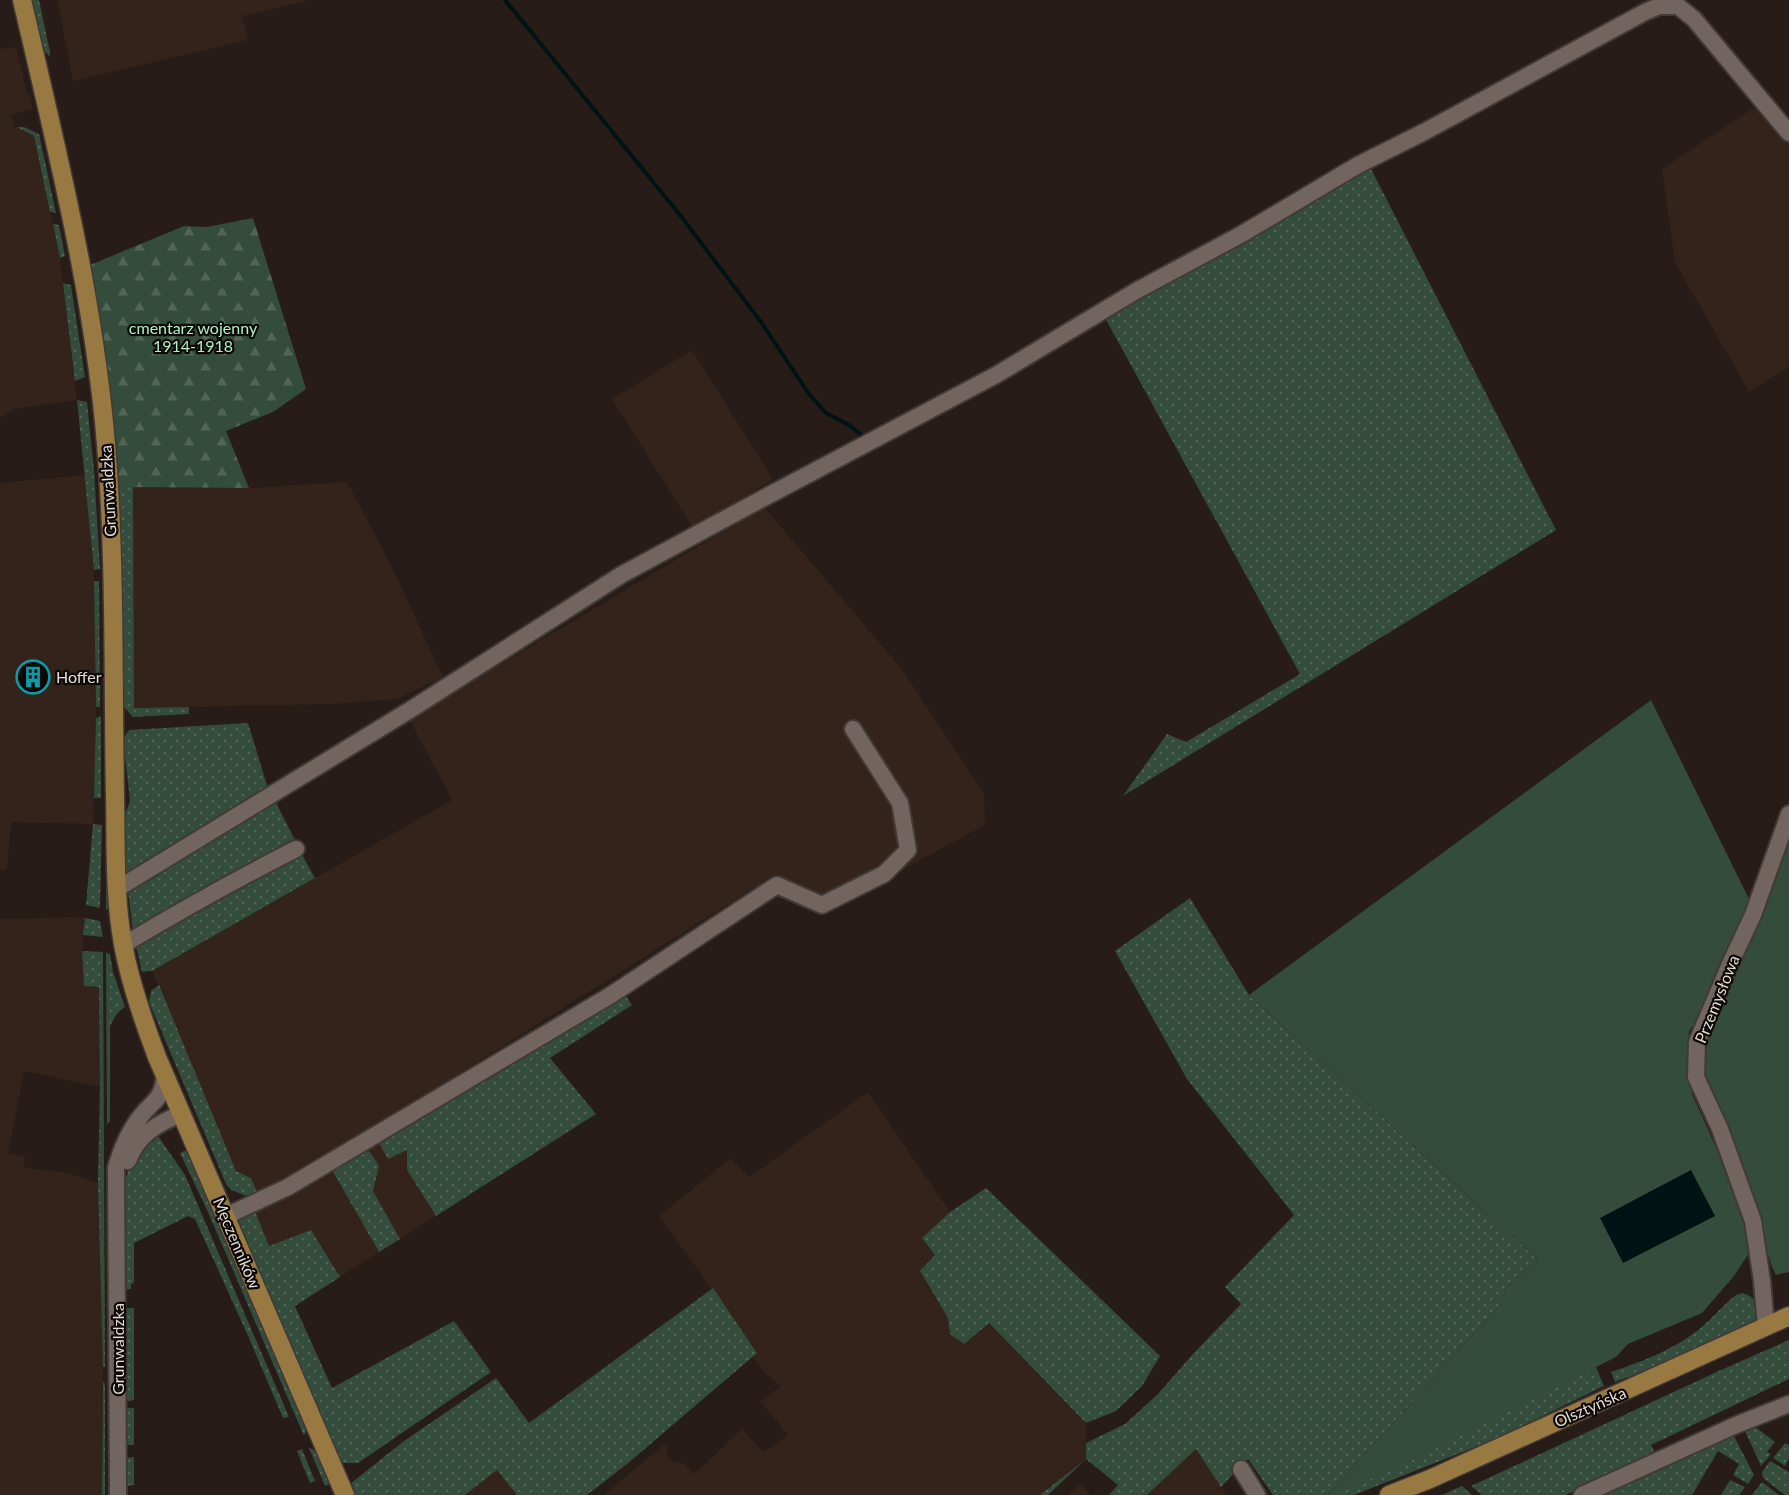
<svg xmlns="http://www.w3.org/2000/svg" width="1789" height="1495" font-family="Lato,sans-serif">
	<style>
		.built { fill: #33231b }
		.grass { fill: url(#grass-dots) }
		.forest { fill: url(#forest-firs) }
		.green { fill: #334c3c }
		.water { fill: #001314 }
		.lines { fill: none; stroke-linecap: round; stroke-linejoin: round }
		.stream { stroke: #001314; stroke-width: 4 }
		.minor-casing { stroke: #423a37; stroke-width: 20 }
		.major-casing { stroke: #423a37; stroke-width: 21 }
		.minor { stroke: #72655f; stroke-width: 16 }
		.major { stroke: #987941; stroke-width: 18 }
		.labels { text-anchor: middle; stroke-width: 4.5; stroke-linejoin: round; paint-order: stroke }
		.park-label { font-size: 16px; fill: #aff0c6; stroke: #0c0806 }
		.street-label { font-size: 16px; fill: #e2dad7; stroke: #0c0806 }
		.poi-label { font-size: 16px; fill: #e2dad7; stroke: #0c0806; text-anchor: start }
	</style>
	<defs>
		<pattern id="grass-dots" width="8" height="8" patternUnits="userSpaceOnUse" patternTransform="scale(1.5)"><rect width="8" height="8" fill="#334c3c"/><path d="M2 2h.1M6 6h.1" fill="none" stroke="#506557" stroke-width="1.8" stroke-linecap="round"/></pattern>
		<pattern id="forest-firs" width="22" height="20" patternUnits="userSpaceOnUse" patternTransform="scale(1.5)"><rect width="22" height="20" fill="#334c3c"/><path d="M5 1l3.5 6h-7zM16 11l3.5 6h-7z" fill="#506557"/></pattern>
	</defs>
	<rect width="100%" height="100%" fill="#271c17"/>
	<!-- built -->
	<path class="built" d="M57,0h252l-67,16 6,24 -175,41z
		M16,47l11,46 3,3 3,12 -22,7 4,13 2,-1 17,9 26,122 17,142 -62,9 -15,9v-369z
		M1758,105l31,38v224l-40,25 -74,-130 -13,-93z
		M692,350l81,129 -80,49 -81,-129z
		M86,475l8,95 2,162 -3,92 -82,-2 -4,47h-7v-386z
		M347,482l44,83 52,112 -46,22 -65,5 -198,4 -1,-221 116,1z
		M764,507l138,162 82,125 1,31 -161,87 -30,-14 -15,1 -11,-20 -408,257 -101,60 -8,-18 -15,-7 -84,-200 300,-171 -43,-81z
		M85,917l-3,34 2,35 15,1 1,100 -76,-16 -16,82 17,3 -1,12 41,4 33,11 5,171 -1,141h-102v-576z
		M868,1092l82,120 -28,26 13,17 -15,16 28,47 2,16 14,10 24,-21 98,100v36l-46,36h-436l64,-54 -2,4 1,12 7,5 9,1 11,11 48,-45 21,23 25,-17 -28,-34 21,-15 -16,-13 -13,-16 5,-5 -98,-136 72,-58 18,19z
		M378,1141l29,8v21l29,46 -36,23 -27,-48 -8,-41z
		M332,1170l47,82 -39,25 -29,-47 -42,17 -14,-36z
		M1196,1448l31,47h-80z
		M497,1470l20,25h-52z
		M1080,1483l11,12h-23z"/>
	<!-- grass -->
	<path class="grass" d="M29,0h10l11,52v5l-10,-11z
		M17,127h7l15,7 17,79 -6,-1 -16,-76z
		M1369,165l187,365 -433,266 44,-62 19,8 114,-68 -196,-358z
		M53,224l6,1 6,31 -5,2z
		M63,283l8,2 14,92 -10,4z
		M77,400l10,2 7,68 6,99 -6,1z
		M119,487h14l1,221 55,-1v7l-56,3 -12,-13z
		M94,581h5l1,126h-4z
		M101,716v82h-7l2,-80z
		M248,723l21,69 -144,87 -1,-62 6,-16 -7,-62 6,-9z
		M274,799l22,43 -163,91 -5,-43z
		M106,821l3,1 1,85 -4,3z
		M93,824l9,1 -2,83 -14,-3z
		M300,851l15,27 -163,93 -10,1 -7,-30z
		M1190,898l59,97 289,265 -32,28 -6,17 -172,190h-55l-25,-36 -27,28 -25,-38 -49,46h-38l9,-10 -32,-26 -38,36h-8l46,-36v-16l39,-19 33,-30 35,-40 48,-50 -16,-17 69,-72 -107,-136 -72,-128z
		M85,918l15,3 3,16 -20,-2z
		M82,951l21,1 2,415h-2l-5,-184 2,-96 -1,-100 -15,-1z
		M106,953l4,1 3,18 12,35c-8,5 -11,11 -15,19v95l-3,3z
		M159,985l77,186 15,7 8,18 -5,3 -23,-9 -5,-6 -77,-182 2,-11z
		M625,995l7,10 -82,53 46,56 -160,102 -29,-46v-20l-19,9 -10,-18z
		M156,1133l29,42 104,242 -6,1 -34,-80 -54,-119 -7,-3 -54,27v40l-3,1v5h-9c0,-32 -5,-107 12,-132 6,-9 15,-17 22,-24z
		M189,1149l118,279 -3,8 -96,-224 -28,-59z
		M365,1150l5,2 9,14 -6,25 27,48 -21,13 -47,-82z
		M986,1188l174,168 -18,30 -26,25 -30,12 -97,-100 -25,21 -14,-10 -2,-16 -28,-47 15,-16 -13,-17 28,-26z
		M255,1211l14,35 42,-16 29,47 -45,29 37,82 122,-67 37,51 -133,91h-19l-101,-244z
		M713,1288l44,65 -130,111 -40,31h-70l-20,-25 -32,25h-110l-5,-11 54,-43 92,-63 33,45z
		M1742,1293c11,2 19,13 21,23l-77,39 -71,27 -4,-10c30,-10 61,-22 86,-41 14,-11 25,-25 39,-36z
		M125,1308h9v92l-8,1 -2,-7z
		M1789,1340v39l-138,66 4,8 -89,42h-84l-11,-9 250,-116z
		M1596,1367l8,19 -111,54 -139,55h-22z
		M103,1381l2,3v111h-3z
		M125,1408h9v37h-8z
		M1754,1426l21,16 -8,10 4,2 -10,12 -16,-35z
		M1734,1436l20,39 -6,9 -15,-9 6,-11 -21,-13 -26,44h-89z
		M1785,1443l4,2v13l-4,8 -12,-8z
		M309,1448l8,3 13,33 -5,2z
		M302,1449l13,32 -5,2 -13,-32z
		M134,1457v28l-10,1 2,-28z
		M1770,1461l19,11v23h-4l-22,-17 -1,-6z
		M1730,1480l15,7 -6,8h-18z
		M1762,1482l17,13h-27z
		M1462,1486l10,9h-30z"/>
	<!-- forest -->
	<path class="forest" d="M253,218l53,171 -33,23 -47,19 23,57 -130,-1 -29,-222 94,-39 23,1z"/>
	<!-- green -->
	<path class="green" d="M1651,700l99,201 -43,106 -18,24 -2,22 5,41 51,113 8,43 -17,26 -32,37 -74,31 -12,13 -213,108 -70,30h-5l172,-190 6,-17 32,-28 -289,-265z
		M1789,834v438l-13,3 -4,-8 -30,-97 -38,-90 1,-39z"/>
	<!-- water -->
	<path class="water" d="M1691,1170l24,46 -92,47 -23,-45z"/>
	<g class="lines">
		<!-- stream -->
		<path class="stream" d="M505,0l175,215 81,107 48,72 17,19 23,12 11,9"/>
		<!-- minor casing -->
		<g class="minor-casing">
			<path id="minor" d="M117,889l293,-179 211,-135 137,-74 238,-126 140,-84 106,-57 116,-69 66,-33 221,-120 14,-6h19l16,13 95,114
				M123,945c57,-34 114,-66 173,-96
				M128,1161c10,-26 29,-38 54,-47
				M226,1216l62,-29 323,-192 166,-110 45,20 62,-31 24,-24 -8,-47 -47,-74
				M1766,1326l-4,-45 -9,-60 -33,-92 -24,-52 1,-35 33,-78 23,-49 36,-101
				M1241,1469l16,26
				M118,1495l-2,-327c5,-18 13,-37 25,-52 14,-18 20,-14 24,-40
				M1582,1495l154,-70 53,-21"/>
		</g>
		<!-- major casing -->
		<g class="major-casing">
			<path id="major" d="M22,0c36,155 76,311 86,471 7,107 5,215 7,323 1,50 -1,101 8,150 7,39 20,76 34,113l188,438
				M1389,1495l41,-16 359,-163"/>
		</g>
		<!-- minor -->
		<use href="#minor" class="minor"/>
		<!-- major -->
		<use href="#major" class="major"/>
	</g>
	<!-- icons -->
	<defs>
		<g id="building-ring" transform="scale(1.725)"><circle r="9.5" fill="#0c0806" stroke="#0f9aa8" stroke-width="1.5"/><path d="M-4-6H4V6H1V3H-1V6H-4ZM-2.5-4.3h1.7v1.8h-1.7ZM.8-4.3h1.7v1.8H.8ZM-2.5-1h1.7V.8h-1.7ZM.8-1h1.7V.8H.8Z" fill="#0f9aa8"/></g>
	</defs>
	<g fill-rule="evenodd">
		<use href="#building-ring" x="33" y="677"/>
	</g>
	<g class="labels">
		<!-- park labels -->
		<g class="park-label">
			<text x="193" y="334">cmentarz wojenny<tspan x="193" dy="18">1914-1918</tspan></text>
		</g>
		<!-- street labels -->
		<g class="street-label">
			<text transform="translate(108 491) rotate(-93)" y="6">Grunwaldzka</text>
			<text transform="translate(1717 999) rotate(-68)" y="6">Przemysłowa</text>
			<text transform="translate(237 1243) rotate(67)" y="6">Męczenników</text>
			<text transform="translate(118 1349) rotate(-90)" y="6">Grunwaldzka</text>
			<text transform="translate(1590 1407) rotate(-24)" y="6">Olsztyńska</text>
		</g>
		<!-- poi labels -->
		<g class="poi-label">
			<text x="56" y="683">Hoffer</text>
		</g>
	</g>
</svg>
